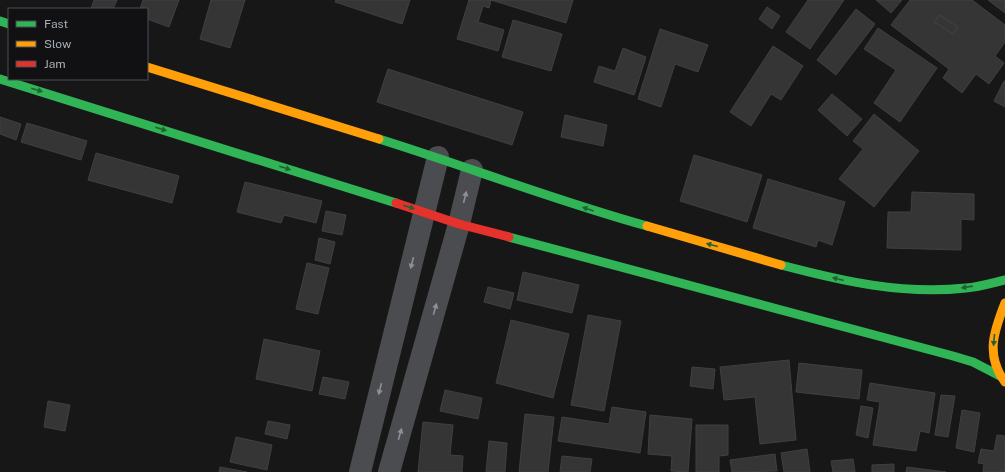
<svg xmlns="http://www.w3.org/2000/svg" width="1005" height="472" font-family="'Public Sans',sans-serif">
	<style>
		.building { fill: #353536; stroke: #3f4043; fill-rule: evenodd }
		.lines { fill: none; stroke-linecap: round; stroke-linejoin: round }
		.street { stroke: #4b4c50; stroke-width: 22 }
		.fast { stroke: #30b455; stroke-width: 9 }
		.slow { stroke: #ff9f0a; stroke-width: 9 }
		.jam { stroke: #e5322d; stroke-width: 9 }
		.oneway { fill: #206234 }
		.oneway2 { fill: #8c9099 }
	</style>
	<rect width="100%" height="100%" fill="#171717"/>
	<!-- building -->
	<path class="building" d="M94,0h23l-4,9h-22z
		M143,0h36l-10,27 -22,-8v-10h-7z
		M211,0h34l-15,48 -30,-9z
		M336,0h74l-8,24 -67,-22z
		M469,0h-1h105l-7,23 -75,-23 -2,8 -6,-2 -5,16 26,8 -6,21 -41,-12z
		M808,0h36l-34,49 -24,-17z
		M876,0h26l-11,13z
		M910,0h62l33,25v17l-10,14 9,7 -15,21 -13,-10 -14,19 -19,-15 6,-9 -58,-44zM939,15l19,12 -5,7 -19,-12z
		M988,0h17v13z
		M767,7l13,9 -8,13 -13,-10z
		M856,9l19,15 -39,51 -19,-15z
		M939,15l19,12 -5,7 -19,-12z
		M513,20l49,14 -11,37 -49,-14z
		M878,28l59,40 -37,54 -26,-19 22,-33 -32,-21z
		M660,29l48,16 -10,27 -23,-8 -14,43 -23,-8z
		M773,46l30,20 -22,34 -10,-6 -20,32 -21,-14z
		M623,48l23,9 -12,38 -40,-13 5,-16 16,5z
		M388,69l135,43 -11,33 -135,-43z
		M1004,81h1v26l-11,-6z
		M832,94l30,25 -15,17 -29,-26z
		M874,114l45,37 -45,56 -35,-28 24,-30 -10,-8z
		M565,115l42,10 -4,21 -42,-9z
		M0,117l21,7 -5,16 -16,-6z
		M27,123l60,18 -6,19 -60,-18z
		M96,153l83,23 -7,27 -84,-23z
		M694,155l68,20 -15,47 -67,-21z
		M768,179l77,23 -13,43 -14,-5 -2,7 -63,-19z
		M245,182l77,19 -6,22 -32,-8 -3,8 -44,-11z
		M912,192l62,2v26l-13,-1v31l-74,-2 1,-36h23z
		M326,211l20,4 -4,20 -20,-4z
		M319,238l16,4 -5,22 -15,-4z
		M307,263l22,5 -11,46 -22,-5z
		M523,272l56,13 -7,28 -55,-13z
		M488,287l26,6 -4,16 -26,-7z
		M588,315l33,6 -17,90 -33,-6z
		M511,320l58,14 -16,64 -57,-15z
		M264,339l56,12 -8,40 -56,-12z
		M789,360l7,80 -36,4 -5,-47 -31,3 -4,-33z
		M799,363l63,7 -3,29 -63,-7z
		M692,367l23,2 -2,20 -23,-3z
		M323,377l26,5 -4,17 -26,-5z
		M870,383l65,10 -6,40 -9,-2 -4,20 -43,-6 7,-43 -13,-2z
		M445,390l37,8 -4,21 -38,-8z
		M941,395l14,1 -7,41 -13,-2z
		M48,401l22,4 -5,26 -21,-4z
		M861,406l12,2 -5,30 -12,-3z
		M612,407l34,5 -6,41 -82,-12 4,-24 47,7z
		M962,410l18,3 -6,39 -18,-4z
		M525,414l29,3 -6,55h-29z
		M650,415l42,4 -4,53 -17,-1 1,-15 -24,-2z
		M268,421l22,4 -3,14 -22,-5z
		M423,422l30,3 -3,30 13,1 -1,16h-44z
		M696,425h32v30l-9,1v16h-23z
		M997,435l8,1v36h-22l1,-8 -6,-1 3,-14 13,2z
		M236,437l36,8 -5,25 -37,-8z
		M489,441l18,2 -2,29h-19z
		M807,449l3,23h-26l-3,-19z
		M775,454l2,17 -45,1 -2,-12z
		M562,456l30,3 -2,13h-30z
		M853,459l2,13h-22l-2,-11z
		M894,464v8h-22v-7z
		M220,467l27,5h-28z
		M907,467l39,5h-40z"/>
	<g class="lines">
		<!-- street -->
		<path class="street" d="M360,472l78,-315
			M389,472l70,-248 13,-54"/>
		<!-- fast -->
		<path class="fast" d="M0,21l9,3
			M0,79l396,124
			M379,139c90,28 177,62 268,87
			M509,237l444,119 20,6 27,14
			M781,265c61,16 121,30 185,23 13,-1 26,-5 39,-8"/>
		<!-- slow -->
		<path class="slow" d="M147,67l232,72
			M647,226l134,39
			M1005,303c-11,28 -20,52 0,79"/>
		<!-- jam -->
		<path class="jam" d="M396,203l63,21 50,13"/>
	</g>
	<!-- one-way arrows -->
	<defs><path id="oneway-solid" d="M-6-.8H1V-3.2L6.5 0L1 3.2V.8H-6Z"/></defs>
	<g class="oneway">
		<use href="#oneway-solid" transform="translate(37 90) rotate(17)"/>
		<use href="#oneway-solid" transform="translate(161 129) rotate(17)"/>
		<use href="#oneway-solid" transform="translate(285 168) rotate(17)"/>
		<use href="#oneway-solid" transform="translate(409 207) rotate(17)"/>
		<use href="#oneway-solid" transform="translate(588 209) rotate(-161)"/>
		<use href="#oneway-solid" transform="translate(712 245) rotate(-165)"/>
		<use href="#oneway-solid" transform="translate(838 279) rotate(-166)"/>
		<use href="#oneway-solid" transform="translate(967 287) rotate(172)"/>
		<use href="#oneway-solid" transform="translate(994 340) rotate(95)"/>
	</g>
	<g class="oneway2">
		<use href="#oneway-solid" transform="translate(465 197) rotate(-76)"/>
		<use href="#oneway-solid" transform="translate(412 263) rotate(104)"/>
		<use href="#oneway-solid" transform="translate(435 309) rotate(-74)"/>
		<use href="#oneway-solid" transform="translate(380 389) rotate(104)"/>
		<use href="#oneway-solid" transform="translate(400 434) rotate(-74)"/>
	</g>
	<!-- legend -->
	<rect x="8" y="8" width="140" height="72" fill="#111113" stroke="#4d4f55"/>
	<rect x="16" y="21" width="20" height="6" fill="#30b455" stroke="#4d4f55"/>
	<text x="44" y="28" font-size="12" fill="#a8adb8">Fast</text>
	<rect x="16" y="41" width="20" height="6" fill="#ff9f0a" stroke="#4d4f55"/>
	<text x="44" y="48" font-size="12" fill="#a8adb8">Slow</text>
	<rect x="16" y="61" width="20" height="6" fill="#e5322d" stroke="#4d4f55"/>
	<text x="44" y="68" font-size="12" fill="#a8adb8">Jam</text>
</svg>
